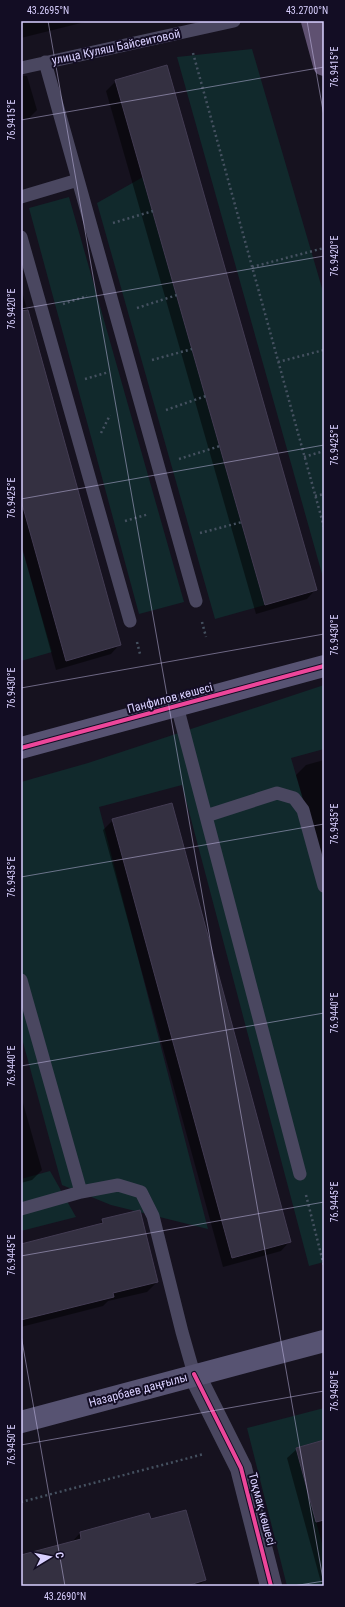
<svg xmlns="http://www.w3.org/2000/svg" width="345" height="1607" font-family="'Roboto Condensed',sans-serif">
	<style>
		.green { fill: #11292c }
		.shadow { fill: #0007 }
		.building { fill: #343041; stroke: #433c53 }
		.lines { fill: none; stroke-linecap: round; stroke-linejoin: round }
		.path { stroke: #455160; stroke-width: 2.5; stroke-dasharray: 2 3; stroke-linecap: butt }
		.lane { stroke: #4a4760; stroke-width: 13 }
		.street { stroke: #4a4760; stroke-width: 22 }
		.secondary { stroke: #575372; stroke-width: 22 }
		.primary { stroke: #5f5171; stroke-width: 22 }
		.cycleway-casing { stroke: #130d24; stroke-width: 6 }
		.cycleway { stroke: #ed469a; stroke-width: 4 }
		.ticks { fill: none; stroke: #d9d0ff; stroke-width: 1; stroke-opacity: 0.45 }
		.labels { text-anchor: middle; stroke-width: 4; stroke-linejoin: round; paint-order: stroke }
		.street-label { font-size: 12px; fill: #d9d0ff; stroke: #130d24 }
		.neatline { fill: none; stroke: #d9d0ff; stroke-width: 1.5 }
		.ticks-label { font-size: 10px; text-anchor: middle; fill: #d9d0ff }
	</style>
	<rect width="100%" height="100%" fill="#16121f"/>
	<!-- green -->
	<path class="green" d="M252,49l72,246v286l-147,-524z
		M143,177l122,428 -50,14 -118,-416z
		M69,197l115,405 -45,12 -110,-406z
		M21,545l31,107 -31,9z
		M324,685v64l-33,9 33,113v391l-15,4 -127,-481 -83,22 109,422 -97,-24 -49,-20 -41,-150v-253l67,-19z
		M50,1171l26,46 -55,14v-52z
		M324,1408v32l-28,8 28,103v35h-37l-40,-158z"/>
	<!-- shadow -->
	<path class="shadow" d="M21,21h68l-68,17z
		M21,76h6l10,34 -8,8 -8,2z
		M116,81l200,508 -9,10 -51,15 -150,-523z
		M21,288l99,356 -9,10 -55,16 -35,-127z
		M324,760v112l-28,-97 10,-10z
		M113,820l177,421 -9,10 -58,16 -120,-437z
		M21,1096l21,74 -10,10 -11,3z
		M103,1220l54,62 -10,10 -39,9 -5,5 -82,21v-82l76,-19z
		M324,1441v145h-2l-35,-128 10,-9z
		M148,1514l2,7 55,59 -6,6h-178v-29l50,-14 9,-10z"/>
	<!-- building -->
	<path class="building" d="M167,65l150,525 -52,15 -150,-525z
		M28,310l93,335 -55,16 -45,-161v-189z
		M172,803l119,439 -59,16 -120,-439z
		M140,1210l18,72 -45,11 1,4 -93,23v-76l82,-21 -1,-4z
		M324,1440v80l-8,2 -20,-74z
		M186,1510l20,70 -20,6h-165v-31l60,-16 -1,-7 69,-19 2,6z"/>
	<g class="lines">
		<!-- path -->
		<path class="path" d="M193,53l131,474
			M113,223l40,-12
			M252,267l72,-19
			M63,304l24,-8
			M137,308l40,-13
			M152,360l40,-11
			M278,362l46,-12
			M85,379l24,-7
			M166,410l40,-14
			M101,433l9,-18
			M304,457l20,-6
			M179,459l41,-13
			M315,496l9,-2
			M125,521l24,-7
			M200,533l42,-11
			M202,622l4,15
			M137,642l3,12
			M306,1195l18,71
			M21,1502l183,-48"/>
		<!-- lane -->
		<path class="lane" d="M45,62l151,539
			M21,68l213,-47
			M21,197l57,-17
			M21,237l109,384
			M177,706l123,468
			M206,816l71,-23 17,5 9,12 21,76
			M21,980l60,212
			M21,1209l60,-17 37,-7 23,7 12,24 29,116 12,42"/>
		<!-- street -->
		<path class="street" d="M194,1374l47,94 30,118"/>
		<!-- secondary -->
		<path class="secondary" d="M21,748l303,-82
			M21,1422l303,-81"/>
		<!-- primary -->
		<path class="primary" d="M312,21l12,44"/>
		<!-- cycleway casing -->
		<g class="cycleway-casing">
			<path id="cycleway" d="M21,748l303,-82
				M194,1374l47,94 30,118"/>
		</g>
		<!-- cycleway -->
		<use href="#cycleway" class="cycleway"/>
	</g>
	<!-- ticks -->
	<path class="ticks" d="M48,21l276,1564M307,21l17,95M21,120l303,-53M21,309l303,-53M21,499l303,-54M21,688l303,-54M21,877l303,-53M21,1066l303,-53M21,1256l303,-54M21,1335l44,251M21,1445l303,-54M293,1586l31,-5"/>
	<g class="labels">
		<!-- street labels -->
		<g class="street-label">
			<text transform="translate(116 47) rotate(-12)" y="4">улица Куляш Байсеитовой</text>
			<text transform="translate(170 698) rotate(-15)" y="4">Панфилов көшесі</text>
			<text transform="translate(138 1390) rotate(-15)" y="4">Назарбаев даңғылы</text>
			<text transform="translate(262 1509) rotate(75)" y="4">Тоқмақ көшесі</text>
		</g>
	</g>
	<!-- border -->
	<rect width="345" height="1607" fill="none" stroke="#130d24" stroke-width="44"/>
	<!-- north arrow -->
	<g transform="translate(50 1557) rotate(80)" stroke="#130d24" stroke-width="3" paint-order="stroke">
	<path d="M0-3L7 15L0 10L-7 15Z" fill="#d9d0ff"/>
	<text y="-6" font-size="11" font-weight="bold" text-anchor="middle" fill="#d9d0ff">С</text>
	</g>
	<rect x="22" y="22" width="301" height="1563" class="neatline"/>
	<g class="ticks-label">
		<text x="48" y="14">43.2695°N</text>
		<text x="307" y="14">43.2700°N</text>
		<text transform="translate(334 67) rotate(-90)" y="4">76.9415°E</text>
		<text transform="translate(11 120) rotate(-90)" y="4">76.9415°E</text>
		<text transform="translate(334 256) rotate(-90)" y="4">76.9420°E</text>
		<text transform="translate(11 309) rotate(-90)" y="4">76.9420°E</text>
		<text transform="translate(334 445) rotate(-90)" y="4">76.9425°E</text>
		<text transform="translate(11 498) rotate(-90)" y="4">76.9425°E</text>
		<text transform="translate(334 635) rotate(-90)" y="4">76.9430°E</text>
		<text transform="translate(11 688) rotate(-90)" y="4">76.9430°E</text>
		<text transform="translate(334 824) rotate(-90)" y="4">76.9435°E</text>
		<text transform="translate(11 877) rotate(-90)" y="4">76.9435°E</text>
		<text transform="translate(334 1013) rotate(-90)" y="4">76.9440°E</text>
		<text transform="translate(11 1066) rotate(-90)" y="4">76.9440°E</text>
		<text transform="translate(334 1202) rotate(-90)" y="4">76.9445°E</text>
		<text transform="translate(11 1255) rotate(-90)" y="4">76.9445°E</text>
		<text transform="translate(334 1391) rotate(-90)" y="4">76.9450°E</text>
		<text transform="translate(11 1445) rotate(-90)" y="4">76.9450°E</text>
		<text x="65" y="1600">43.2690°N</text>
	</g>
</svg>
